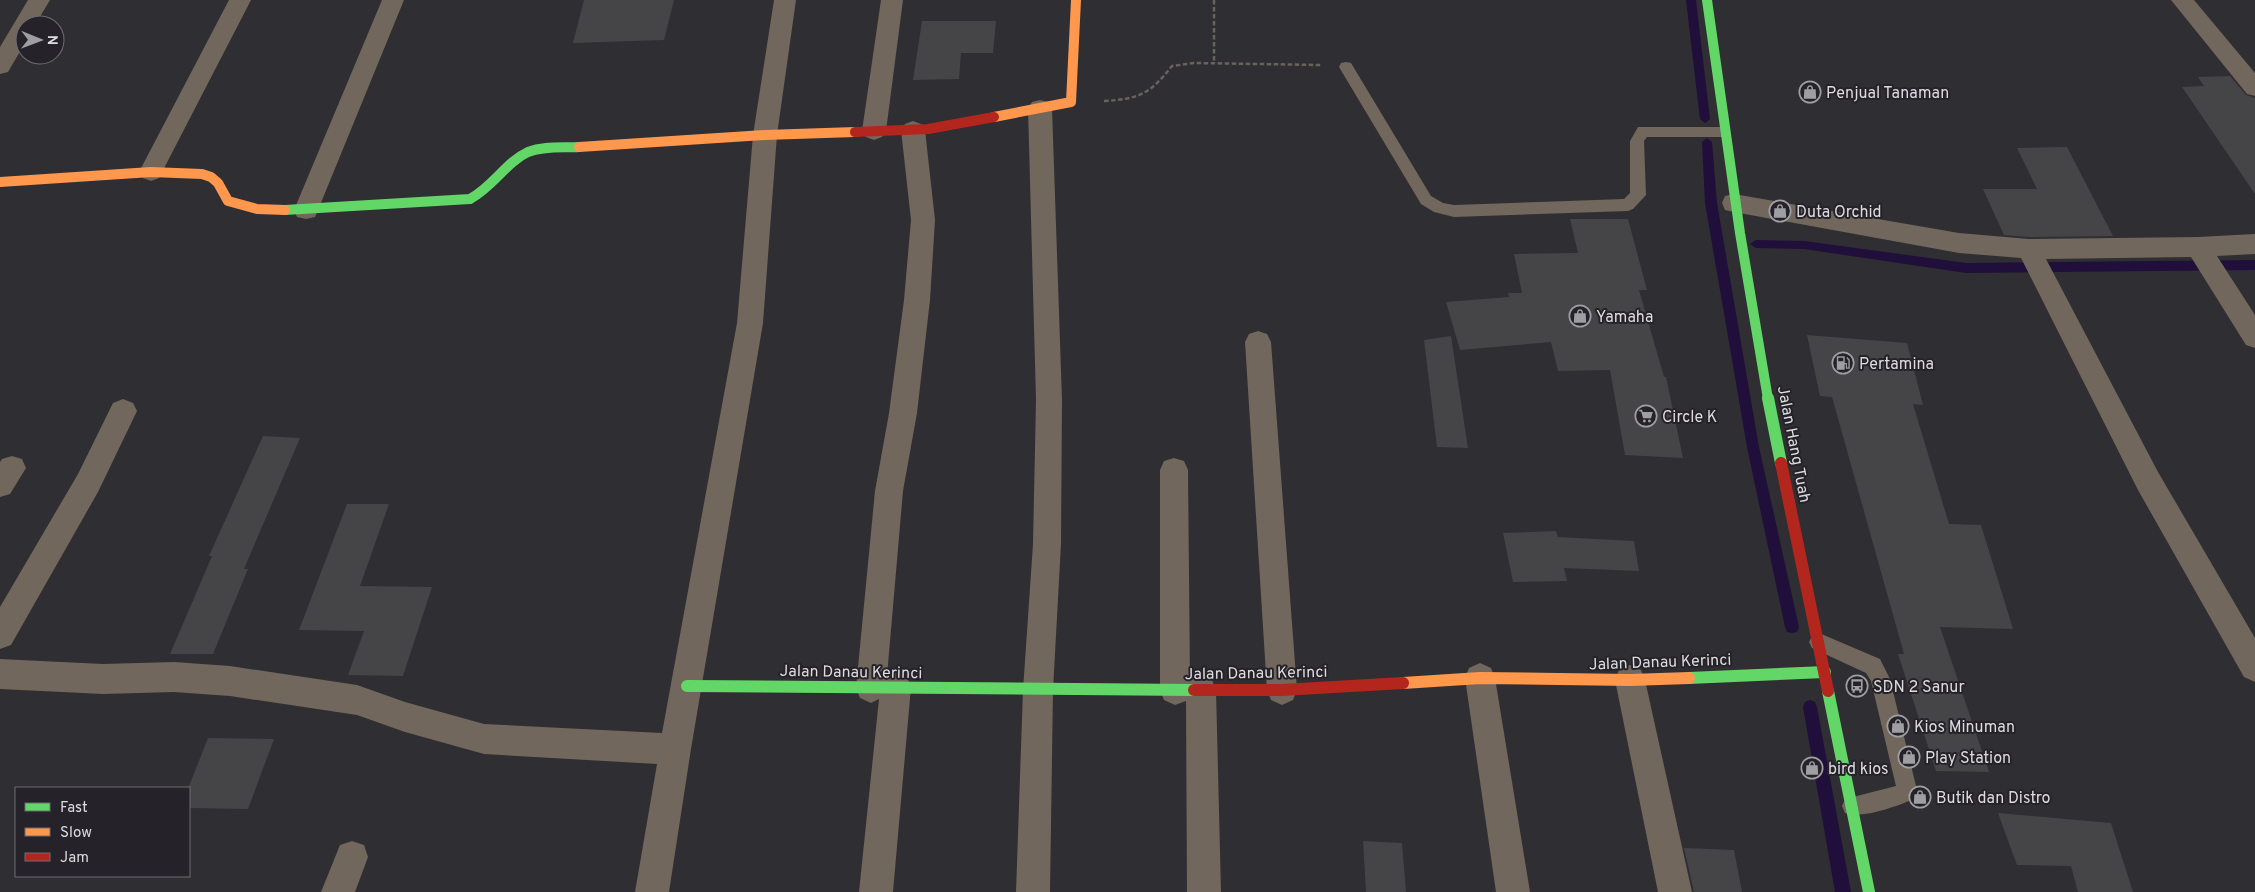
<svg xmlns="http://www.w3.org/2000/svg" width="2255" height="892" font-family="Overpass,sans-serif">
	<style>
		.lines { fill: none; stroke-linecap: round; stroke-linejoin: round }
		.stream { fill: #200f3b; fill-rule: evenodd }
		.building { fill: #454548 }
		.path { stroke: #69635e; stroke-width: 2.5; stroke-dasharray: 4.5 2.5; stroke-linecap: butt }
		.lane { fill: #71675c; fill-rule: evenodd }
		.street { fill: #71675c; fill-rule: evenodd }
		.fast-far1 { stroke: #63d668; stroke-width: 10 }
		.fast { stroke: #63d668; stroke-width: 12 }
		.slow-far1 { stroke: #ff974d; stroke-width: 10 }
		.slow { stroke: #ff974d; stroke-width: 12 }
		.jam-far1 { stroke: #b3261e; stroke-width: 10 }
		.jam { stroke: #b3261e; stroke-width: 12 }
		.labels { text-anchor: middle; stroke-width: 4; stroke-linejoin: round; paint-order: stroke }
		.poi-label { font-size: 16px; fill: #dcdce0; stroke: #252329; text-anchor: start }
		.street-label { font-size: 16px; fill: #dcdce0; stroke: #252329 }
	</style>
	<rect width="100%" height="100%" fill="#2f2e32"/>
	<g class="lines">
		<!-- stream -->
		<path class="stream" d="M1686,0h10l14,119 -5,4 -5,-4z
			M1707,138l5,4 5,61 42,244 40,180 -2,5 -5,1 -5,-1 -2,-5 -38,-180 -42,-244 -3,-61z
			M1756,240l48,1 162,22 289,-3v10l-289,3 -162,-24 -48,-1 -6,-4z
			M1810,700l5,2 2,5 34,185h-16l-32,-185 2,-5z"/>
	</g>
	<!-- building -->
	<path class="building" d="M584,0h90l-10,40 -91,3z
		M922,21h74l-3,32h-32l-2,26 -46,1z
		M2230,76l16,19 9,3v96l-73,-107 22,-1 -6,-9z
		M2067,147l46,89 -84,1 -25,-2 -21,-46h54l-20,-41z
		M1570,219h58l19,71h-8l25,87h2l17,81 -58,-3 -15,-85 -52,1 -7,-29 -91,8 -14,-48 63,-5 -1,-4h14l-8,-39 64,-1z
		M1807,335l100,8 16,62 -10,-1 36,120 32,1 32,104 -73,-2 49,145 -53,-1 -38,-117h6l-72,-257 -12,-1z
		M1451,336l17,112 -31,-1 -13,-107z
		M263,436l37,2 -56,131h4l-35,85h-43l42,-98h-3z
		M347,504h42l-29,82 72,1 -29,89 -55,-1 16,-44 -65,-1z
		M1556,531l2,6 76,4 5,30 -75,-3 3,13 -54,1 -10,-49z
		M208,738l66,1 -26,70 -59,-1v-22z
		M1998,813l113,10 22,69h-55l-7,-26 -54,-1z
		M1363,841l39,2 4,49h-40z
		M1684,848l50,2 8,42h-48z"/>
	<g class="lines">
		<!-- path -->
		<path class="path" d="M1214,0v63
			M1104,101c35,-2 46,-7 68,-35l22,-3 127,2"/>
		<!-- lane -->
		<path class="lane" d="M1346,62l5,1 80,133 12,7 11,2 170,-6 6,-6v-52l8,-14h85l5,1 2,4 -2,4 -5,1h-76l-3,4 2,54 -13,14 -5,2 -174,6 -20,-5 -13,-8 -82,-137 2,-4z
			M1819,633l61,26 10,20 26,107 -5,14c-15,7 -51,19 -66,13l-3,-7 3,-7 51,-13 -25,-105 -5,-8 -54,-25 -3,-6 3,-6z"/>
		<!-- street -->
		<path class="street" d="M28,0h22l-15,25h-10v18l-17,29 -8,2v-27z
			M229,0h22l-92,178 -8,3 -8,-3 -4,-6z
			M382,0h22l-86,210 -3,7 -9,2 -9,-2 -3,-7z
			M774,0h22l-19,135 -14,188 -72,426 -22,143h-34l22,-128 -173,-10 -79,-22 -48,-17 -127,-19 -56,-4 -71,2 -103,-5v-30l103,5 71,-2 56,4 127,19 48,17 79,22 178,9 75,-410 16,-188z
			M881,0h22l-17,131 -4,6 -8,3 -8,-3 -4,-6z
			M2171,0h23l61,73v23l-8,-2z
			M1040,100l8,2 4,6 10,292 -1,144 -8,146 -3,202h-34l7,-202 10,-146 3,-144 -8,-292 4,-6z
			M913,121l8,3 4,6 10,90 -5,80 -13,113 -14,78 -16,185 9,-4 11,5 4,10 -18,205h-34l20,-193 -8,4 -11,-5 -4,-10 19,-197 14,-78 15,-113 7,-80 -10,-90 4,-6z
			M1734,194l225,39 70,6 169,-2 57,-3v20l-38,2 38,59v33l-9,-3 -55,-88 -145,2 112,213 97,166v44l-11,-5 -106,-187 -117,-232 -62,-5 -225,-41 -9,-2 -3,-7 3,-7z
			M1258,331l9,3 4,8 26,348 -4,10 -11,5 -11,-5 -4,-10 -22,-348 4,-8z
			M123,399l10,4 4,8 -39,81 -87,153 -11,4v-42l78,-133 35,-71z
			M12,456l10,3 4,9 -16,26 -10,3v-35l2,-3z
			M1174,458l10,3 4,9 2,209 11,-4 11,5 4,10 5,202h-34l-1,-191 -11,4 -11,-5 -4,-10v-220l4,-9z
			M1480,663l11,5 4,10 35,214h-34l-31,-214 4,-10z
			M1630,665l11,5 4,10 47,212h-34l-43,-212 4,-10z
			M352,841l12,4 4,12 -13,35h-34l19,-47z"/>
		<!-- fast-far1 -->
		<path class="fast-far1" d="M1707,0l33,233 28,166
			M285,210l185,-11c23,-12 36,-37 58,-47 16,-6 34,-4 51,-5"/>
		<!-- fast -->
		<path class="fast" d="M1768,398l13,65
			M1689,678l136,-6
			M687,686l507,4
			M1828,691l41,201"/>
		<!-- slow-far1 -->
		<path class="slow-far1" d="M994,117l77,-15 5,-102
			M579,147l186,-12 90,-3
			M0,182l151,-10 51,2 9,3 7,6 10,18 29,8 28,1"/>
		<!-- slow -->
		<path class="slow" d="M1403,683l77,-5 150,2 59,-2"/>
		<!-- jam-far1 -->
		<path class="jam-far1" d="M855,132l73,-3 66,-12"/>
		<!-- jam -->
		<path class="jam" d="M1781,463l47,228
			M1194,690h88l121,-7"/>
	</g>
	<!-- icons -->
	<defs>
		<g id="shop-ring" transform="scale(1.125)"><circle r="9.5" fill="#252329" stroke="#9f9fa3" stroke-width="1.5"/><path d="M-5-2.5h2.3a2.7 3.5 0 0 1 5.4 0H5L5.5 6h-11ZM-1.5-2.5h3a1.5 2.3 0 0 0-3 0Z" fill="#9f9fa3"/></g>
		<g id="fuel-ring" transform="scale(1.125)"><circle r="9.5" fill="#252329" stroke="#9f9fa3" stroke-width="1.5"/><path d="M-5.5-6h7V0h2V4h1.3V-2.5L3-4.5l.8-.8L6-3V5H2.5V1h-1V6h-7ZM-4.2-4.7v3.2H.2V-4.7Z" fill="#9f9fa3"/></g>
		<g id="supermarket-ring" transform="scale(1.125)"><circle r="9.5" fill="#252329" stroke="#9f9fa3" stroke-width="1.5"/><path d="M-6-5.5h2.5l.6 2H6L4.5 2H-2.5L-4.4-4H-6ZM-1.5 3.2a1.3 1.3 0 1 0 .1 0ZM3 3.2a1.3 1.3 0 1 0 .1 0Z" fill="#9f9fa3"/></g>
		<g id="bus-ring" transform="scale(1.125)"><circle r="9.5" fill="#252329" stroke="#9f9fa3" stroke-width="1.5"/><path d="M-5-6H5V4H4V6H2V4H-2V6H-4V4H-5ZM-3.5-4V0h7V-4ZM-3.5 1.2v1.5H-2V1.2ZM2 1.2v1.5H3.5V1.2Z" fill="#9f9fa3"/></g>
	</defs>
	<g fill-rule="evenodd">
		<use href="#shop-ring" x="1810" y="92"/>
		<use href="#shop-ring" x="1780" y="211"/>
		<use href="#shop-ring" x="1580" y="316"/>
		<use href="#fuel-ring" x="1843" y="363"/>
		<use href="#supermarket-ring" x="1646" y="416"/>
		<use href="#bus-ring" x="1857" y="686"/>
		<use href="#shop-ring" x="1898" y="726"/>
		<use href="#shop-ring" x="1909" y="757"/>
		<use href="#shop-ring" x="1812" y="768"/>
		<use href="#shop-ring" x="1920" y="797"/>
	</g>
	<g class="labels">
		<!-- poi labels -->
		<g class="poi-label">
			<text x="1826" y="98">Penjual Tanaman</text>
			<text x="1796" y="217">Duta Orchid</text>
			<text x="1596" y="322">Yamaha</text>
			<text x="1859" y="369">Pertamina</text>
			<text x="1662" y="422">Circle K</text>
			<text x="1873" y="692">SDN 2 Sanur</text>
			<text x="1914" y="732">Kios Minuman</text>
			<text x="1925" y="763">Play Station</text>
			<text x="1828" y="774">bird kios</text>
			<text x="1936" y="803">Butik dan Distro</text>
		</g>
		<!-- street labels -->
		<g class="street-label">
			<text transform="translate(1795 444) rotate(79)" y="6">Jalan Hang Tuah</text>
			<text transform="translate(1660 661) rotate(-2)" y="6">Jalan Danau Kerinci</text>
			<text transform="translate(851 671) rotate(1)" y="6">Jalan Danau Kerinci</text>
			<text transform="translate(1256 672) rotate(-1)" y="6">Jalan Danau Kerinci</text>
		</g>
	</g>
	<!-- legend -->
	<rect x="15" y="787" width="175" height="90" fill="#252329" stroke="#6e6d72"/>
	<rect x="25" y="803" width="25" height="8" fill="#63d668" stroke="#6e6d72"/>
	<text x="60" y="812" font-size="15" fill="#dcdce0">Fast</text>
	<rect x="25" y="828" width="25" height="8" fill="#ff974d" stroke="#6e6d72"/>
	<text x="60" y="837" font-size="15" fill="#dcdce0">Slow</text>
	<rect x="25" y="853" width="25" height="8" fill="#b3261e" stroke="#6e6d72"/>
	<text x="60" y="862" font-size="15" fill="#dcdce0">Jam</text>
	<!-- north arrow -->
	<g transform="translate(40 40) rotate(91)"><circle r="24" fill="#252329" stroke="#6e6d72"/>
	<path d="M0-4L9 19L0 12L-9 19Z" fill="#9f9fa3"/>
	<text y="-8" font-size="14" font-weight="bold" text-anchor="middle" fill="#dcdce0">N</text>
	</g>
</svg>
